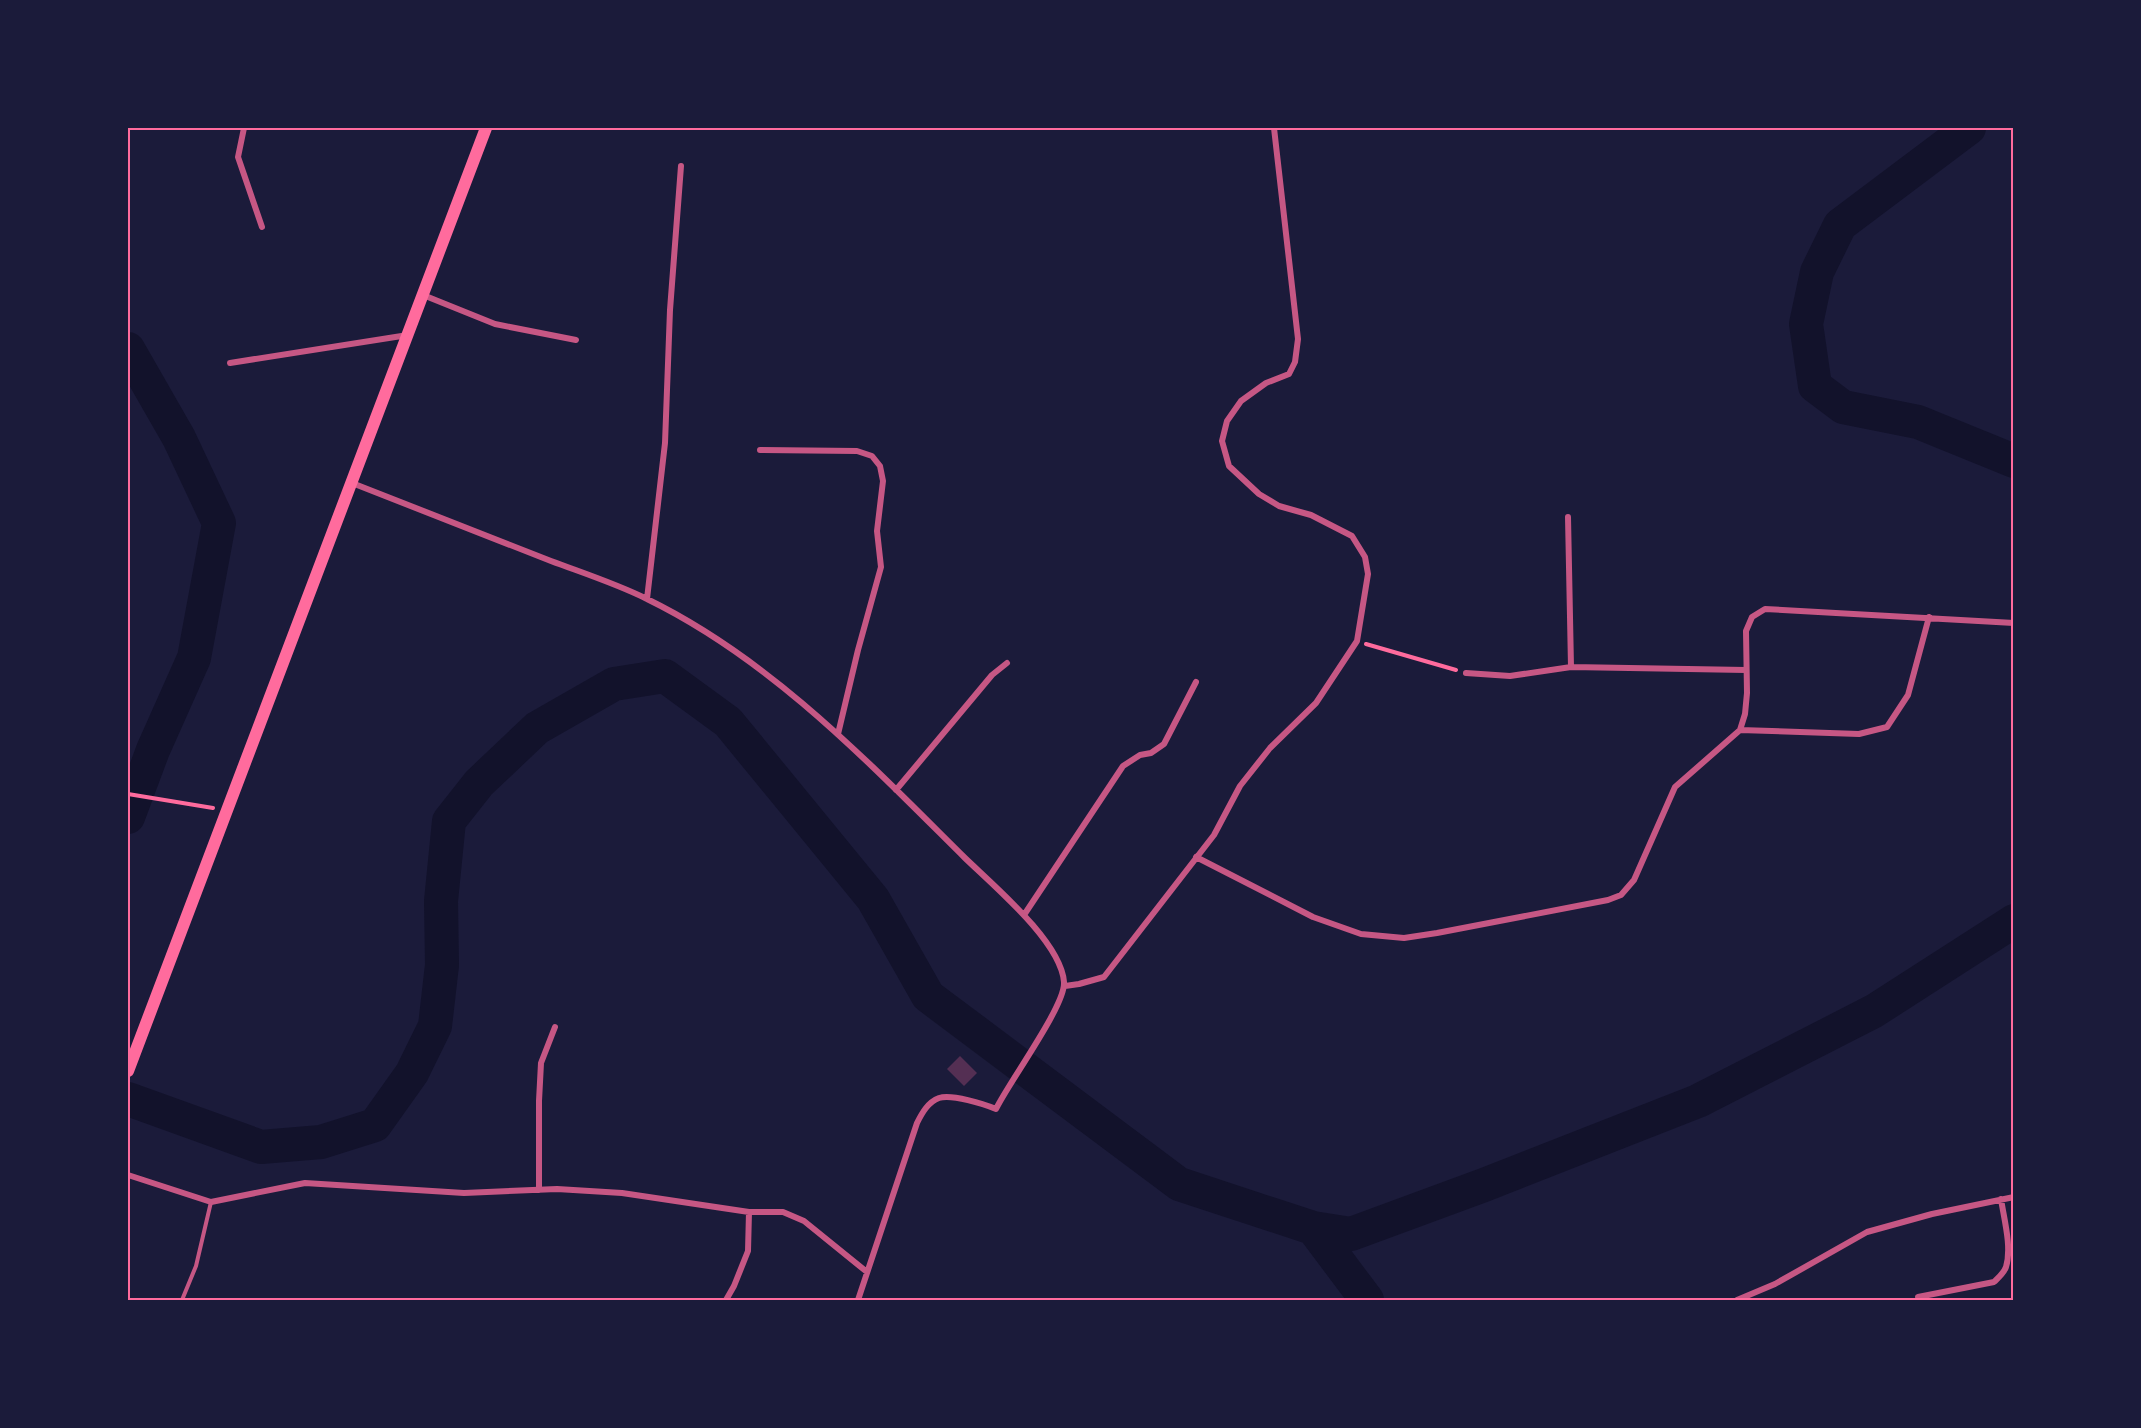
<svg xmlns="http://www.w3.org/2000/svg" width="2141" height="1428" font-family="'DejaVu Sans',sans-serif">
	<style>
		.lines { fill: none; stroke-linecap: round; stroke-linejoin: round }
		.river { stroke: #12122b; stroke-width: 34 }
		.building { fill: #542f53 }
		.path { stroke: #ff6b9d; stroke-width: 4 }
		.service { stroke: #c65784; stroke-width: 4 }
		.minor { stroke: #c65784; stroke-width: 6 }
		.secondary { stroke: #ff6b9d; stroke-width: 12 }
		.neatline { fill: none; stroke: #ff6b9d; stroke-width: 2 }
	</style>
	<rect width="100%" height="100%" fill="#1b1b3a"/>
	<g class="lines">
		<!-- river -->
		<path class="river" d="M1969,128l-129,97 -23,47 -11,52 9,62 28,21 75,15 96,39
			M128,349l51,89 40,85 -25,135 -41,92 -25,67
			M128,1099l133,48 60,-5 54,-17 37,-52 23,-47 7,-61 -1,-64 8,-80 30,-38 58,-55 77,-44 51,-8 63,46 145,177 55,97 251,188 134,44 38,6 133,-49 214,-84 176,-90 140,-90
			M1313,1228l54,72"/>
	</g>
	<!-- building -->
	<path class="building" d="M960,1056l17,17 -13,13 -17,-17z"/>
	<g class="lines">
		<!-- path -->
		<path class="path" d="M1366,644l90,26
			M128,794l85,14"/>
		<!-- service -->
		<path class="service" d="M182,1300l14,-34 15,-64"/>
		<!-- minor -->
		<path class="minor" d="M244,128l-6,29 24,70
			M423,295l72,29 81,16
			M230,363l178,-28
			M760,450l97,1 15,5 8,10 3,15 -6,50 4,36 -23,83 -20,84
			M352,483c66,26 132,52 199,78 32,12 66,23 96,38 125,61 221,163 318,259 29,28 96,84 99,124 2,23 -55,100 -68,127 -12,-5 -44,-15 -57,-11 -11,4 -17,15 -22,25l-59,177
			M1568,517l3,150
			M647,599l18,-156 5,-133 11,-144
			M1466,673l44,3 61,-9 175,3
			M1740,730l119,4 28,-7 21,-32 21,-78
			M896,790l96,-115 15,-12
			M1196,857l117,60 48,17 43,4 33,-5 171,-33 13,-5 13,-15 41,-93 65,-57 5,-16 2,-21 -1,-62 6,-14 13,-8 249,14
			M1024,915l99,-149 17,-11 11,-2 13,-9 32,-62
			M1065,986l14,-2 25,-7 110,-142 26,-49 30,-38 46,-45 41,-62 11,-67 -3,-17 -13,-21 -41,-21 -32,-9 -20,-12 -30,-28 -7,-25 5,-20 14,-20 25,-18 23,-9 6,-12 3,-23 -24,-211
			M128,1175l83,27 94,-19 159,10 93,-4 65,4 127,19h34l21,9 63,51
			M539,1190v-89l2,-38 14,-36
			M1918,1297l76,-15c4,-4 10,-9 12,-15 6,-20 -2,-48 -5,-68
			M726,1300l8,-14 14,-35 1,-39
			M1737,1300l38,-16 92,-52 65,-18 82,-17"/>
		<!-- secondary -->
		<path class="secondary" d="M128,1071l358,-943"/>
	</g>
	<!-- border -->
	<rect width="2141" height="1428" fill="none" stroke="#1b1b3a" stroke-width="258"/>
	<rect x="129" y="129" width="1883" height="1170" class="neatline"/>
</svg>
